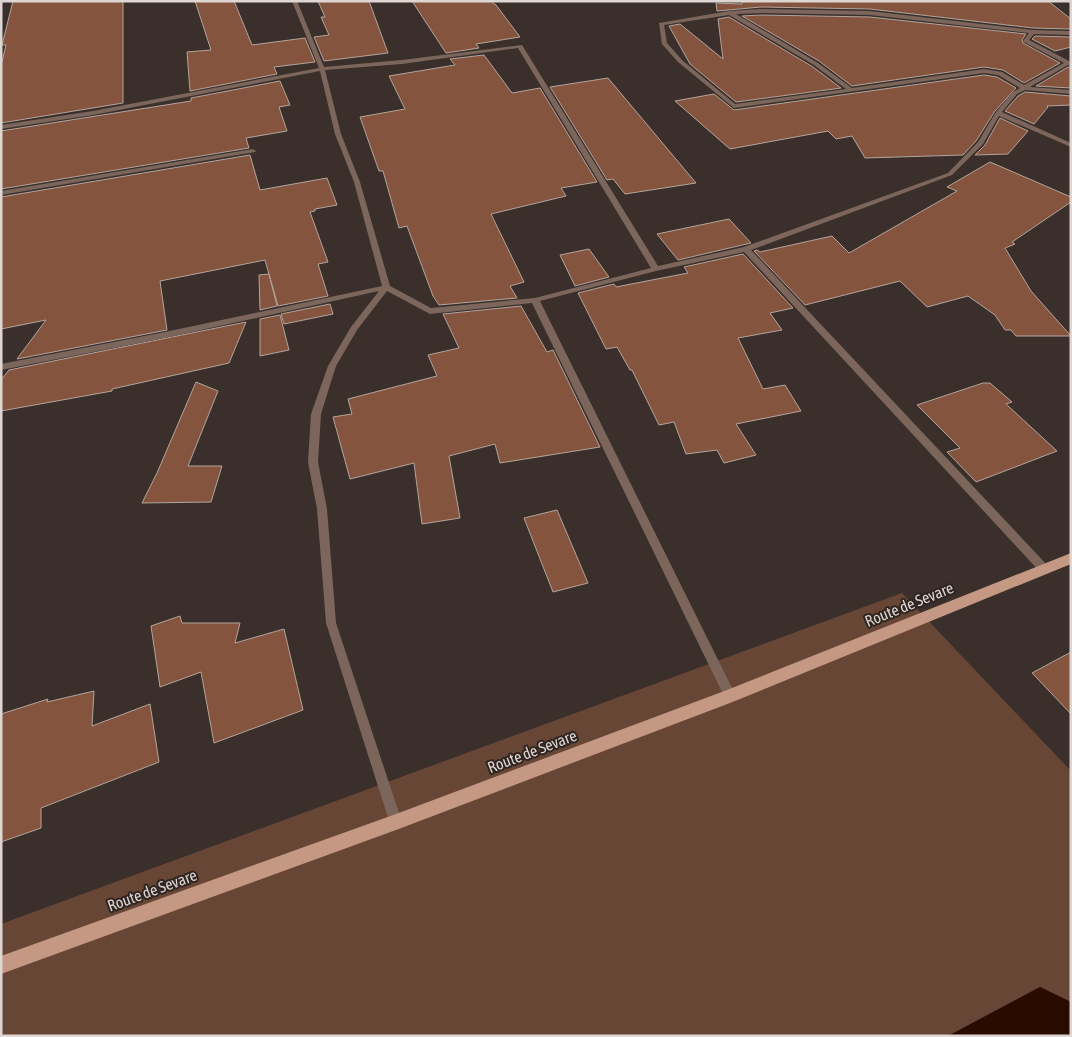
<svg xmlns="http://www.w3.org/2000/svg" width="1072" height="1037" font-family="'Asap Condensed',sans-serif">
	<style>
		.green { fill: #684636 }
		.water { fill: #2a0b00 }
		.building { fill: #84543e; stroke: #b3a59e }
		.lines { fill: none; stroke-linecap: round; stroke-linejoin: round }
		.minor { fill: #7c665c; fill-rule: evenodd }
		.primary { fill: #c49883; fill-rule: evenodd }
		.labels { text-anchor: middle; stroke-width: 4; stroke-linejoin: round; paint-order: stroke }
		.near-street-label { font-size: 16px; fill: #ddd6d3; stroke: #302520 }
	</style>
	<rect width="100%" height="100%" fill="#3a2f2a"/>
	<!-- green -->
	<path class="green" d="M902,593l169,178v231l-31,-15 -92,49h-947v-112z"/>
	<!-- water -->
	<path class="water" d="M1040,987l31,15v34h-123z"/>
	<!-- building -->
	<path class="building" d="M13,1h110v102l-122,20v-57l5,-21h-4z
		M195,1h39l18,44 53,-7 10,24 -41,5 3,7 -87,17 -3,-39 24,-2z
		M318,1h51l19,52 -64,8 -10,-24 15,-2 -8,-18h4z
		M412,1h78l6,4 24,32 -44,7 3,4 -33,5z
		M742,1h306l23,18v10l-38,-1 -163,-19 -109,-2 -44,4 -1,-8 26,1z
		M761,15l109,2 156,17 -4,6 1,3 37,20 -36,20 -21,-13 -19,-3 -132,19 -33,-25 -77,-45z
		M729,17l84,50 28,21 -105,14 -46,-38 -21,-38 11,-2 43,35 -5,-40z
		M1035,36l36,1v10l-16,4 -23,-12z
		M484,55l28,38 28,-5 57,94 -36,6 5,8 -75,18 33,68 -14,4 7,12 -78,7 -6,-9 -26,-70 -8,2 -16,-57h-4l-19,-54 45,-8 -16,-33 66,-11 -5,-6z
		M1068,67l3,1v20l-35,-2z
		M984,75l13,2 19,11 -21,23 -19,30 -13,14 -98,3 -13,-22 -16,3 -8,-8 -98,18 -55,-48 39,-7 20,16z
		M608,78l88,105 -71,11 -12,-15 -6,1 -57,-93z
		M280,81l10,24 -11,2 8,24 -41,7 3,10 -248,41v-58l190,-30v-3z
		M1025,92l46,4v9l-24,1 1,1 -14,17 -29,-13 13,-15z
		M1000,118l28,13 -20,23 -33,1 10,-10z
		M250,155l10,35 67,-12 10,27 -22,4v2l-5,1 18,50 -10,2 10,32 -50,10 -13,-46 -105,21 7,49 -150,29 29,-39 -45,9v-132z
		M990,162l81,35v5l-59,40 3,2 -10,4 26,43 40,45h-55l-5,-6h-6l-10,-15 -27,-19 -41,11 -27,-26 -95,24 -51,-54 3,-1 3,2 72,-16 17,17 108,-62 -10,-4z
		M729,219l22,24 -73,17 -21,-26z
		M589,249l20,28 -34,9 -15,-31z
		M743,254l50,54 -23,5 12,17 -44,8 25,51 22,-4 16,26 -65,13 20,31 -32,8 -7,-13 -31,4 -12,-32 -15,3 -27,-55h-2l-13,-23 -11,2 -28,-56 36,-9 2,3 72,-14 -4,-6z
		M269,274l8,32 -17,4 -1,-35z
		M330,304l3,10 -49,10 -3,-10z
		M521,306l26,46 6,-2 47,97 -100,16 -5,-19 -46,12 11,62 -38,6 -8,-61 -64,16 -17,-62 19,-3 -4,-15 89,-23 -9,-21 31,-7 -16,-34z
		M280,315l9,35 -29,6v-37z
		M246,322l-17,41 -117,26v2l-111,20v-31l8,-10z
		M196,382l22,9 -30,75h34l-11,36 -69,1 15,-30z
		M983,383h7l22,19 -6,2 51,47 -81,31 -29,-30 13,-4 -43,-43z
		M557,510l31,73 -35,9 -29,-74z
		M180,616l2,7h58l-5,20 49,-14 19,81 -89,33 -13,-71 -41,15 -9,-61z
		M1071,652v62l-39,-41z
		M94,691l-2,35 58,-22 9,58 -118,46v20l-40,14v-128l47,-15 -1,3z"/>
	<g class="lines">
		<!-- minor -->
		<path class="minor" d="M292,1h5l27,66 78,-7 120,-15 136,221 86,-19 204,-74 30,-31 18,-30 17,-20 7,-4 -22,-13 -14,-2 -250,35 -56,-46 -16,-18 -3,-21 70,-12 32,-2 109,2 163,19 38,1v4l-37,-1 -5,6 42,22v4l-3,-1 -38,22 41,3v4l-46,-4 -8,4 -15,18 69,31v4l-72,-31 -16,28 -31,31 -201,75 298,317 1,3 -1,3 -4,1 -4,-1 -297,-321 -88,19 -116,30 194,391 2,4 -2,4 -4,1 -4,-1 -194,-397 -102,11 -43,-23 -30,39 -21,36 -15,48 -3,48 9,47 9,114 66,199 -1,5 -5,1 -5,-1 -65,-204 -9,-114 -9,-47 3,-48 17,-48 23,-39 28,-36 -214,47 -164,32v-6l164,-32 217,-46 -28,-104 -19,-48 -15,-63 -227,44 -92,14v-4l92,-14 226,-43zM761,13l109,2 159,18 -6,8 1,1 40,21 -40,22 -22,-13 -18,-3 -132,19 -34,-25 -82,-49zM729,15l85,50 32,24 -111,15 -53,-44 -15,-17 -3,-18zM518,48l133,220 -116,30 -104,10 -41,-22 -30,-104 -19,-48 -16,-64 77,-6z
			M253,149l3,2 -1,1 -254,43v-4z"/>
		<!-- primary -->
		<path class="primary" d="M1071,553v11l-341,139 -334,127 -395,144v-18l395,-142 331,-124z"/>
	</g>
	<g class="labels">
		<!-- near-street labels -->
		<g class="near-street-label">
			<text transform="translate(909 604) rotate(-22)" y="6">Route de Sevare</text>
			<text transform="translate(532 751) rotate(-21)" y="6">Route de Sevare</text>
			<text transform="translate(152 890) rotate(-20)" y="6">Route de Sevare</text>
		</g>
	</g>
	<!-- border -->
	<rect width="1072" height="1037" fill="none" stroke="#ddd6d3" stroke-width="5"/>
</svg>
